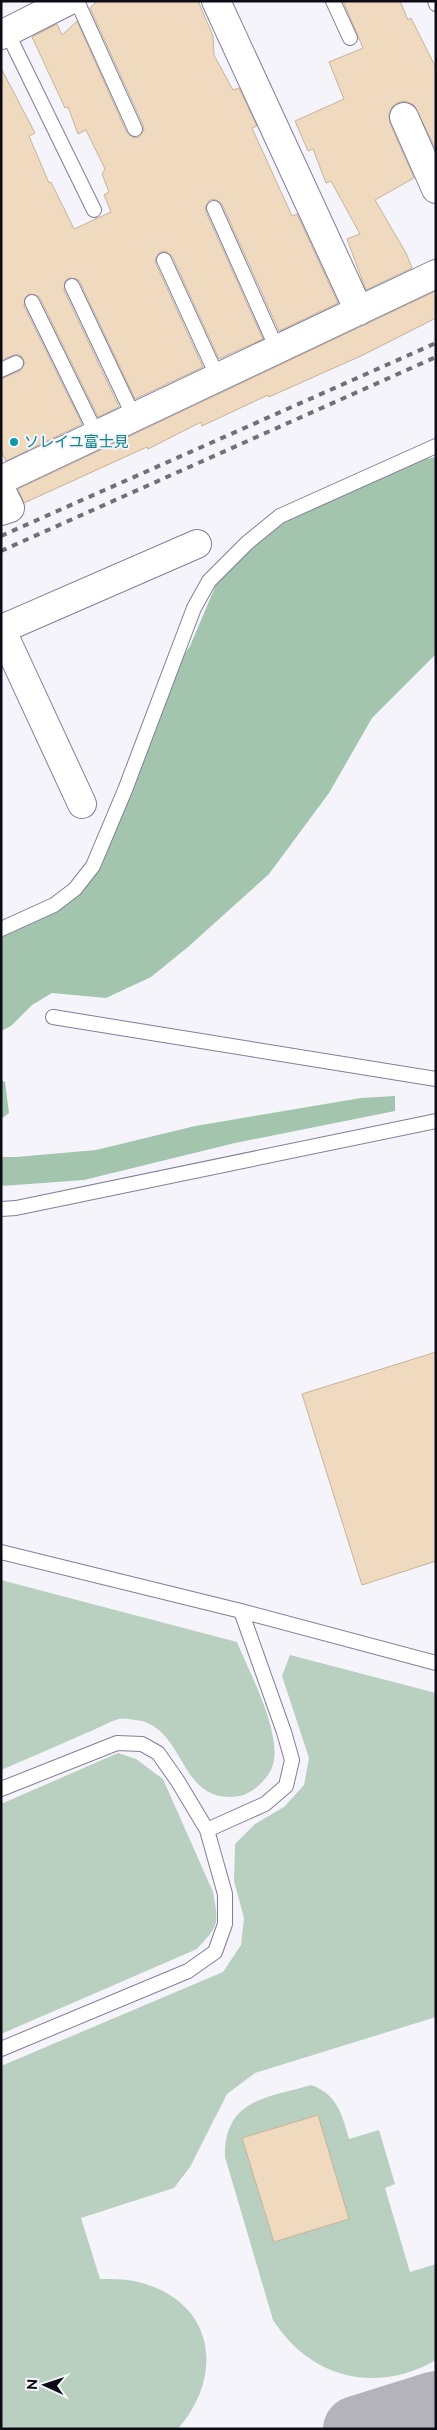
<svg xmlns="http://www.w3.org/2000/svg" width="437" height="2430" font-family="Raleway,'Noto Sans JP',sans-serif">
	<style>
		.green { fill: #b9d0c0 }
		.forest { fill: #a3c5ad }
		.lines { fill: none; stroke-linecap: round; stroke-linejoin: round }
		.taxiway { stroke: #b4b2ba; stroke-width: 66 }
		.building { fill: #efdabf; stroke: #c7b399 }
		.lane-casing { stroke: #837d99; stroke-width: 16 }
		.street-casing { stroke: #837d99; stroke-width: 30 }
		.lane { stroke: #fff; stroke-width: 14 }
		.street { stroke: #fff; stroke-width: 28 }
		.rail { stroke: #716f78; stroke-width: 4; stroke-dasharray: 6 6; stroke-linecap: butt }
		.culture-dot { fill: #0f9aa8; stroke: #f6f4fb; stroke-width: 2 }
		.labels { text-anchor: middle; stroke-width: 4; stroke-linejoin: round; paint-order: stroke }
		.culture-label { font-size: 15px; fill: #0d838f; stroke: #f6f4fb; text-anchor: start }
	</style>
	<rect width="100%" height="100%" fill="#f6f4fb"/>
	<!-- green -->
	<path class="green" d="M1,1580l236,62c12,30 49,97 34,128 -6,11 -18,23 -31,26 -60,10 -53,-62 -98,-75 -6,-1 -17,-3 -23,-2 -11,3 -24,11 -35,15 -27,12 -55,24 -83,36z
		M290,1655l146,38v324l-181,56 -28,21 -37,73 -16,21 -93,30 19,61c11,0 23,0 34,2 79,17 93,91 44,148h-177v-363l222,-94 18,-27 3,-27 -10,-37 1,-37 20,-20 29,-17 20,-22 5,-27 -27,-82z
		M118,1753l18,6 27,20 50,113c6,33 6,33 -16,57l-196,85v-230z
		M311,2085c26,9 31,29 38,54l30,-9 16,54 -10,4 25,84 26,-8v96c-60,35 -126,18 -163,-40l-48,-163c-1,-58 42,-59 86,-72z"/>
	<!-- forest -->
	<path class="forest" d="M436,457v197l-64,64 -43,75 -60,81 -81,73 -37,30 -45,21 -54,-5 -20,12 -21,21 -10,5v-102l53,-24 48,-61 65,-163 23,-35 34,-80 56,-50 109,-50z
		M1,1080l4,2 4,31 -8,6z
		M395,1096v15l-160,32 -151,37 -83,6v-29h15l80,-7 99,-24 166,-28z"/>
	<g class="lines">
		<!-- taxiway -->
		<path class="taxiway" d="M356,2429l80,-25"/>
	</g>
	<!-- building -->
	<path class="building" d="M97,1h101l15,35 1,19 19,35 6,-2 18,38 -5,2 40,88 5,-2 41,89 -59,28 -57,-127 -7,-5 -5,1 -5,7 1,5 57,127 -44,20 -47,-103 -7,-5 -5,1 -5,7 1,5 47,103 -68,32 -55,-117 -3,-3 -8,-1 -4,3 -1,9 55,117 -21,10 -58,-119 -4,-3 -7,-1 -4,4 -1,8 58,118 -76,37 -5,-10v-72l19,-8 5,-8 -4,-7 -4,-2 -16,6v-292l34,65 -6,3 20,47 2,-1 23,47 37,-17 -7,-17 5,-3 -7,-18 3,-5 -19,-39 -8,4 -10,-27 -3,1 -33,-71 25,-13 5,11 15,-14 50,112 7,5 5,-1 5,-7 -1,-5 -53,-117z
		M343,1h57l8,19 3,-2 25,50v82l-22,-45 -9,-4 -8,2 -5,4 -3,8 1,8 24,55 -39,22 31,53 6,15 -46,22 -19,-51 13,-5 -29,-53 -5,2 -13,-34 -5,2 -13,-30 49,-22 -15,-37 34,-14z
		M436,291v27l-73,37 -94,42 -1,-2 -66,31 -1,-4 -53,27 -1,-2 -123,56 -6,-14z
		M436,1352v209l-74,24 -60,-191z
		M318,2115l31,104 -75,23 -32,-104z"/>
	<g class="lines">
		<!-- lane casing -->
		<g class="lane-casing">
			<path id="lane" d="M77,1l58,128
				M333,1l17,37
				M435,1l1,3
				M7,32l87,178
				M214,208l63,141
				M164,260l54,118
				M72,286l62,131
				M32,302l65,133
				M1,370l15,-7
				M1,929l53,-24 21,-16 18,-23 32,-76 69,-182 15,-27 38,-38 33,-27 156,-70
				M53,1017l383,62
				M1,1209l15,-1 420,-87
				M1,1552l240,59 195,52
				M1,1789l116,-46 25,1 16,9 19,27 30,50 18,64v30l-10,28 -27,19 -187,78
				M207,1830l58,-26 21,-18 6,-26 -8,-28 -43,-121"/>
		</g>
		<!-- street casing -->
		<g class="street-casing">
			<path id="street" d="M216,1l143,310
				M1,35l67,-34
				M404,117l32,72
				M1,480l435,-206
				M1,490l9,18 -9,3
				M1,629l81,175
				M2,629l195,-85"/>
		</g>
		<!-- lane -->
		<use href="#lane" class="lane"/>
		<!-- street -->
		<use href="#street" class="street"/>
		<!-- rail -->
		<path class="rail" d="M1,536l435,-193
			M1,551l435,-194"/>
	</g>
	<!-- markers -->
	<circle class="culture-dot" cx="14" cy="442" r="5"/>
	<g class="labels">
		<!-- culture labels -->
		<g class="culture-label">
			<text x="24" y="447">ソレイユ富士見</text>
		</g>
	</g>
	<!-- border -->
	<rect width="437" height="2430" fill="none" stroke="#0d0b15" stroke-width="5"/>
	<!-- north arrow -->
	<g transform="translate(45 2385) rotate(273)" stroke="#f6f4fb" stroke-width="4" paint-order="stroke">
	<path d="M0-4L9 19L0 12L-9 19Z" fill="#0d0b15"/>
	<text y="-8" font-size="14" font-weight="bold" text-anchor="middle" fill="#0d0b15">N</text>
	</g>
</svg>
